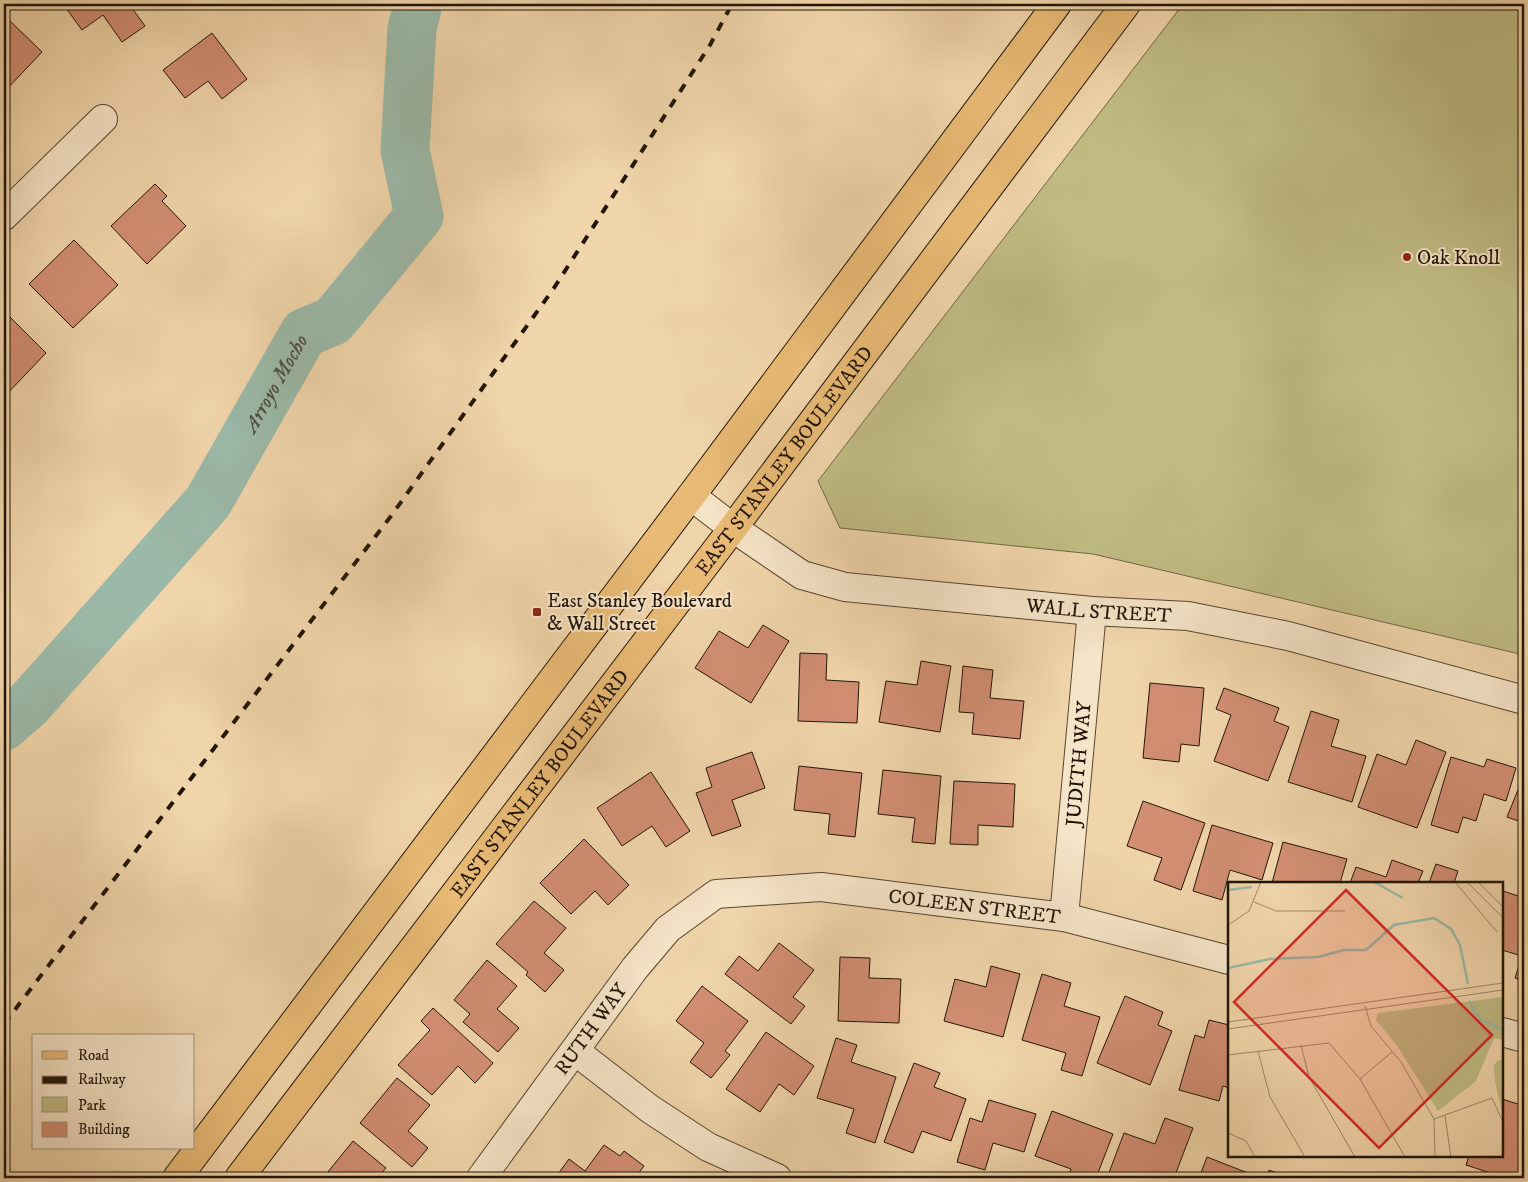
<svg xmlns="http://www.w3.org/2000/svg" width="1528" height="1182" font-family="'IM FELL DW Pica',serif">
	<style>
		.green { fill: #c0bc84; stroke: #706846 }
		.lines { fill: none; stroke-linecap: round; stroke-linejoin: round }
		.river { stroke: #9bb9a8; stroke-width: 49 }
		.building { fill: #d28e73; stroke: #211509 }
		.minor-casing { stroke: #554531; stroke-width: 30 }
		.major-casing { stroke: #211509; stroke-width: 30 }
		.minor { stroke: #f6e4c8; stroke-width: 28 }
		.major { stroke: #e8ba75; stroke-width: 28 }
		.rail { stroke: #211509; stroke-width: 4; stroke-dasharray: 9 9; stroke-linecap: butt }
		.poi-dot { fill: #8f2418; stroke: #f6e4c8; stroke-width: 2 }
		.labels { text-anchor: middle; stroke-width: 4; stroke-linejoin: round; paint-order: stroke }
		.poi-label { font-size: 20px; fill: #211509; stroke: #f6e4c8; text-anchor: start }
		.street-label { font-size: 20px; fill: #211509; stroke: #f6e4c8 }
		.water-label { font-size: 21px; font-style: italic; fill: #4c4e41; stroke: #f6e4c8 }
		.inset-river { fill: none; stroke: #9bb9a8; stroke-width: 2.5 }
		.inset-road { fill: none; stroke: #9e886a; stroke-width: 1 }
		.view { fill: #d62828; fill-opacity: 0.15; stroke: #d62828; stroke-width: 2.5 }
		.inset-edge { fill: none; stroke: #211509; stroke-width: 2.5 }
	</style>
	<rect width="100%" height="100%" fill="#f1d5aa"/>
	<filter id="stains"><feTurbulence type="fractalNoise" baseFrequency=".004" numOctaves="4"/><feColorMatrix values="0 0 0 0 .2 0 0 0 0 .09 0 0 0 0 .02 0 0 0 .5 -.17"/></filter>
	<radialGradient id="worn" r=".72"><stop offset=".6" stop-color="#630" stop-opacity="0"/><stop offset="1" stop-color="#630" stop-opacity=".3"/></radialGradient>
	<!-- green -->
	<path class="green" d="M1183,4h341v651l-431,-101 -253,-26 -22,-47z"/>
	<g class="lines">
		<!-- river -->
		<path class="river" id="s1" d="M4,726l24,-21 180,-203 96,-169 29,-12 86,-105 -14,-66 7,-121 6,-25"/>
	</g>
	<!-- building -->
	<path class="building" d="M63,4h66l16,22 -23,16 -19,-27 -21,15z
		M4,15l38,37 -38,40z
		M212,33l35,46 -25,20 -14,-18 -23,17 -22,-28z
		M155,184l12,12 -5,5 24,25 -39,38 -36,-38z
		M74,240l44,45 -45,43 -44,-44z
		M10,317l36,36 -42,44v-73z
		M763,625l26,16 -38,62 -56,-35 24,-37 29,17z
		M800,653l27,1 -1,26 33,2 -2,41 -59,-2z
		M921,661l30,5 -11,66 -61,-10 7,-41 31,4z
		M963,666l30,4 -3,28 34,3 -4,38 -48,-5 2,-21 -15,-1z
		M1150,683l54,5 -5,58 -18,-2 -2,18 -36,-4z
		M1224,688l55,20 -5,13 15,6 -21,54 -54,-20 17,-46 -15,-6z
		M1311,711l28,9 -8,26 35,10 -14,46 -64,-20z
		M1416,740l30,12 -29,76 -59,-21 19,-53 29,11z
		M752,752l13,36 -33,12 9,26 -29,10 -16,-43 16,-6 -6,-19z
		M1451,757l33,10 3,-8 29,9 -10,33 -22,-7 -8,27 -13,-4 -5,16 -27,-8z
		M799,766l63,7 -7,64 -27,-3 2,-20 -36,-4z
		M883,770l58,6 -6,68 -23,-2 3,-24 -37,-4z
		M651,772l39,59 -24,16 -14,-21 -30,20 -25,-38z
		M1524,775v48l-17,-6z
		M954,781l61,3 -2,43 -35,-2v20l-28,-1z
		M1143,801l62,22 -24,67 -27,-10 8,-22 -35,-12z
		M1212,825l61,18 -11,37 -32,-10 -8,30 -29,-9z
		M584,839l45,46 -21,20 -13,-14 -24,23 -31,-31z
		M1283,842l64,17 -7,24h-68z
		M1392,860l31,11 -5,12h-68l6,-16 30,10z
		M1436,864l22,7 -4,12h-25z
		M1503,891l21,7v83l-9,-3 7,-22 -20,-6v-55z
		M534,901l32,27 -22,25 20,17 -19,22 -19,-17 2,-3 -32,-28z
		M779,943l35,27 -21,27 12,9 -14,18 -66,-50 14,-18 19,15z
		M840,957l30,1 -1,20 32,1 -2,44 -61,-2z
		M487,960l30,26 -20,23 22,19 -21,24 -35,-30 7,-8 -16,-14z
		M991,966l29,8 -17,63 -59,-16 11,-42 31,8z
		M1042,974l29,9 -7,23 36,11 -18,59 -21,-6 5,-17 -44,-13z
		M702,986l46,35 -23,30 5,4 -19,23 -21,-16 14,-19 -28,-22z
		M1125,996l38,16 -5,13 14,6 -22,54 -53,-22z
		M433,1008l60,55 -18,20 -17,-17 -26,29 -34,-30 32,-35 -9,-9z
		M1209,1020l20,5v63l-6,-2 -4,15 -40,-11 16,-55 9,3z
		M766,1032l48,34 -20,29 -15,-11 -19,28 -34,-23z
		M836,1038l21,7 -6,17 45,15 -21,66 -29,-10 8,-24 -37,-11z
		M914,1063l26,10 -6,14 32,12 -15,42 -29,-10 -9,22 -29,-11z
		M397,1078l33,27 -22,26 20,17 -16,19 -52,-44z
		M1502,1099l22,7v67l-1,5h-17l-40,-13 3,-9h33z
		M989,1100l47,14 -12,38 -31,-9 -8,27 -28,-8 13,-44 12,4z
		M1052,1111l61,23 -17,44h-29l4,-9 -36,-13z
		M1165,1118l28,10 -19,50h-67l17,-45 31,11z
		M353,1141l33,27 -9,10h-54z
		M604,1145l16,11 4,-5 20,15 -9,12h-80l14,-19 16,12z
		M1207,1157l46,18 -2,3h-52z
		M1269,1170l21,8h-24z"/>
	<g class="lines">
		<!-- minor casing -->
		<g class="minor-casing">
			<g id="minor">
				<path d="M4,216l99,-97"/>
				<path id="s2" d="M691,496l42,32 69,47 43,12 247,24 96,5 100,20 236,64"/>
				<path id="s3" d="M1064,917l28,-306"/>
				<path d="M1502,1032l22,6"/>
				<path d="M575,1051l75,58 58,38 69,31"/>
				<path id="s4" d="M481,1178l154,-210 33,-39 48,-35 105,-7 243,30 165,43"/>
			</g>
		</g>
		<!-- major casing -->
		<g class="major-casing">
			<g id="major">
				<path d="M177,1178l514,-682 366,-492"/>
				<path id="s5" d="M239,1178l494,-650 393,-524"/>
			</g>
		</g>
		<!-- minor -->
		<use href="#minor" class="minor"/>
		<!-- major -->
		<use href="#major" class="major"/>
		<!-- rail -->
		<path class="rail" d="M4,1024l387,-508 163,-228 156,-243 22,-41"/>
	</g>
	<!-- markers -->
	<g class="poi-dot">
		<circle cx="1407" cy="257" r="5"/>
		<rect x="532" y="607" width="10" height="10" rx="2.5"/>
	</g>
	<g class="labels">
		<!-- poi labels -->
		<g class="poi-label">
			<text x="1417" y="264">Oak Knoll</text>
			<text x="547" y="607">East Stanley Boulevard<tspan x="547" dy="23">&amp; Wall Street</tspan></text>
		</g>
		<!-- street labels -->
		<g class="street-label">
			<text dy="7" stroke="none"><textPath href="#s5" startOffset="901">EAST STANLEY BOULEVARD</textPath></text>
			<text dy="7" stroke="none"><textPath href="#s2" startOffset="436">WALL STREET</textPath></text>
			<text dy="7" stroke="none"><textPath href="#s3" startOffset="154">JUDITH WAY</textPath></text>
			<text dy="7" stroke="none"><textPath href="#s5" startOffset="496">EAST STANLEY BOULEVARD</textPath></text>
			<text dy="7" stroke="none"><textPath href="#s4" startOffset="631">COLEEN STREET</textPath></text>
			<text dy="7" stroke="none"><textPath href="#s4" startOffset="185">RUTH WAY</textPath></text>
		</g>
		<!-- water labels -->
		<g class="water-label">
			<text dy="7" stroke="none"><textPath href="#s1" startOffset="440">Arroyo Mocho</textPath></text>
		</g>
	</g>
	<!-- overview -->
	<g transform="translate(1228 882)">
		<rect width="275" height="275" fill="#f1d5aa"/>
		<path d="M275,115v43l-9,-2 -18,43 -38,30 -40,-64 -22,-27 2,-7zM270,178h5v56l-8,-35 -1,-15z" fill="#c0bc84"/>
		<path class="inset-river" d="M146,0l29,16M0,8l24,-3M0,86l42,-9 48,-2 26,-7h22l28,-25 40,-7 17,11 9,16 8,39M241,119l11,19 23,9"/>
		<path class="inset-road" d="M227,0l42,50M239,0l36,36M250,0l25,25M26,20l22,9h69M0,43l21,-14 12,-29M137,124l6,20 30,36 33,57 1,38M0,140l275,-39M0,147l275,-39M73,163l8,32 46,80M30,169l12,46 35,60M0,173l101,-12 31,36 45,78M132,197l32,-27M217,234l6,41M206,237l58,-21 11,24M0,251l18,8 9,16"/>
		<path class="view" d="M118,8l146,145 -113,113 -145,-146z"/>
		<rect width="275" height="275" class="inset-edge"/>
	</g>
	<!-- margin -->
	<rect width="1528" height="1182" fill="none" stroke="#f1d5aa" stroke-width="20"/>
	<rect x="5" y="5" width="1518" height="1172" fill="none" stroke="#211509" stroke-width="2.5"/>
	<rect x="10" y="10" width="1508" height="1162" fill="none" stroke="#211509"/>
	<!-- legend -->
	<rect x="32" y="1034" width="162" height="115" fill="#f6e4c8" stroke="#a1917c"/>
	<rect x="42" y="1051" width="25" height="8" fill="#e8ba75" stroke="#a1917c"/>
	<text x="78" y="1060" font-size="15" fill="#211509">Road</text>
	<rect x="42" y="1076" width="25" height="8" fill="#211509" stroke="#a1917c"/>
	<text x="78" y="1084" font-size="15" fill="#211509">Railway</text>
	<rect x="42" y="1097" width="25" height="15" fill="#c0bc84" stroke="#a1917c"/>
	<text x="78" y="1110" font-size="15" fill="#211509">Park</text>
	<rect x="42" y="1122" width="25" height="15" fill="#d28e73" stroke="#a1917c"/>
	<text x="78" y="1134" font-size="15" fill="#211509">Building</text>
	<rect width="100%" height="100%" filter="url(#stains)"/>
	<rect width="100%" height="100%" fill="url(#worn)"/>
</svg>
